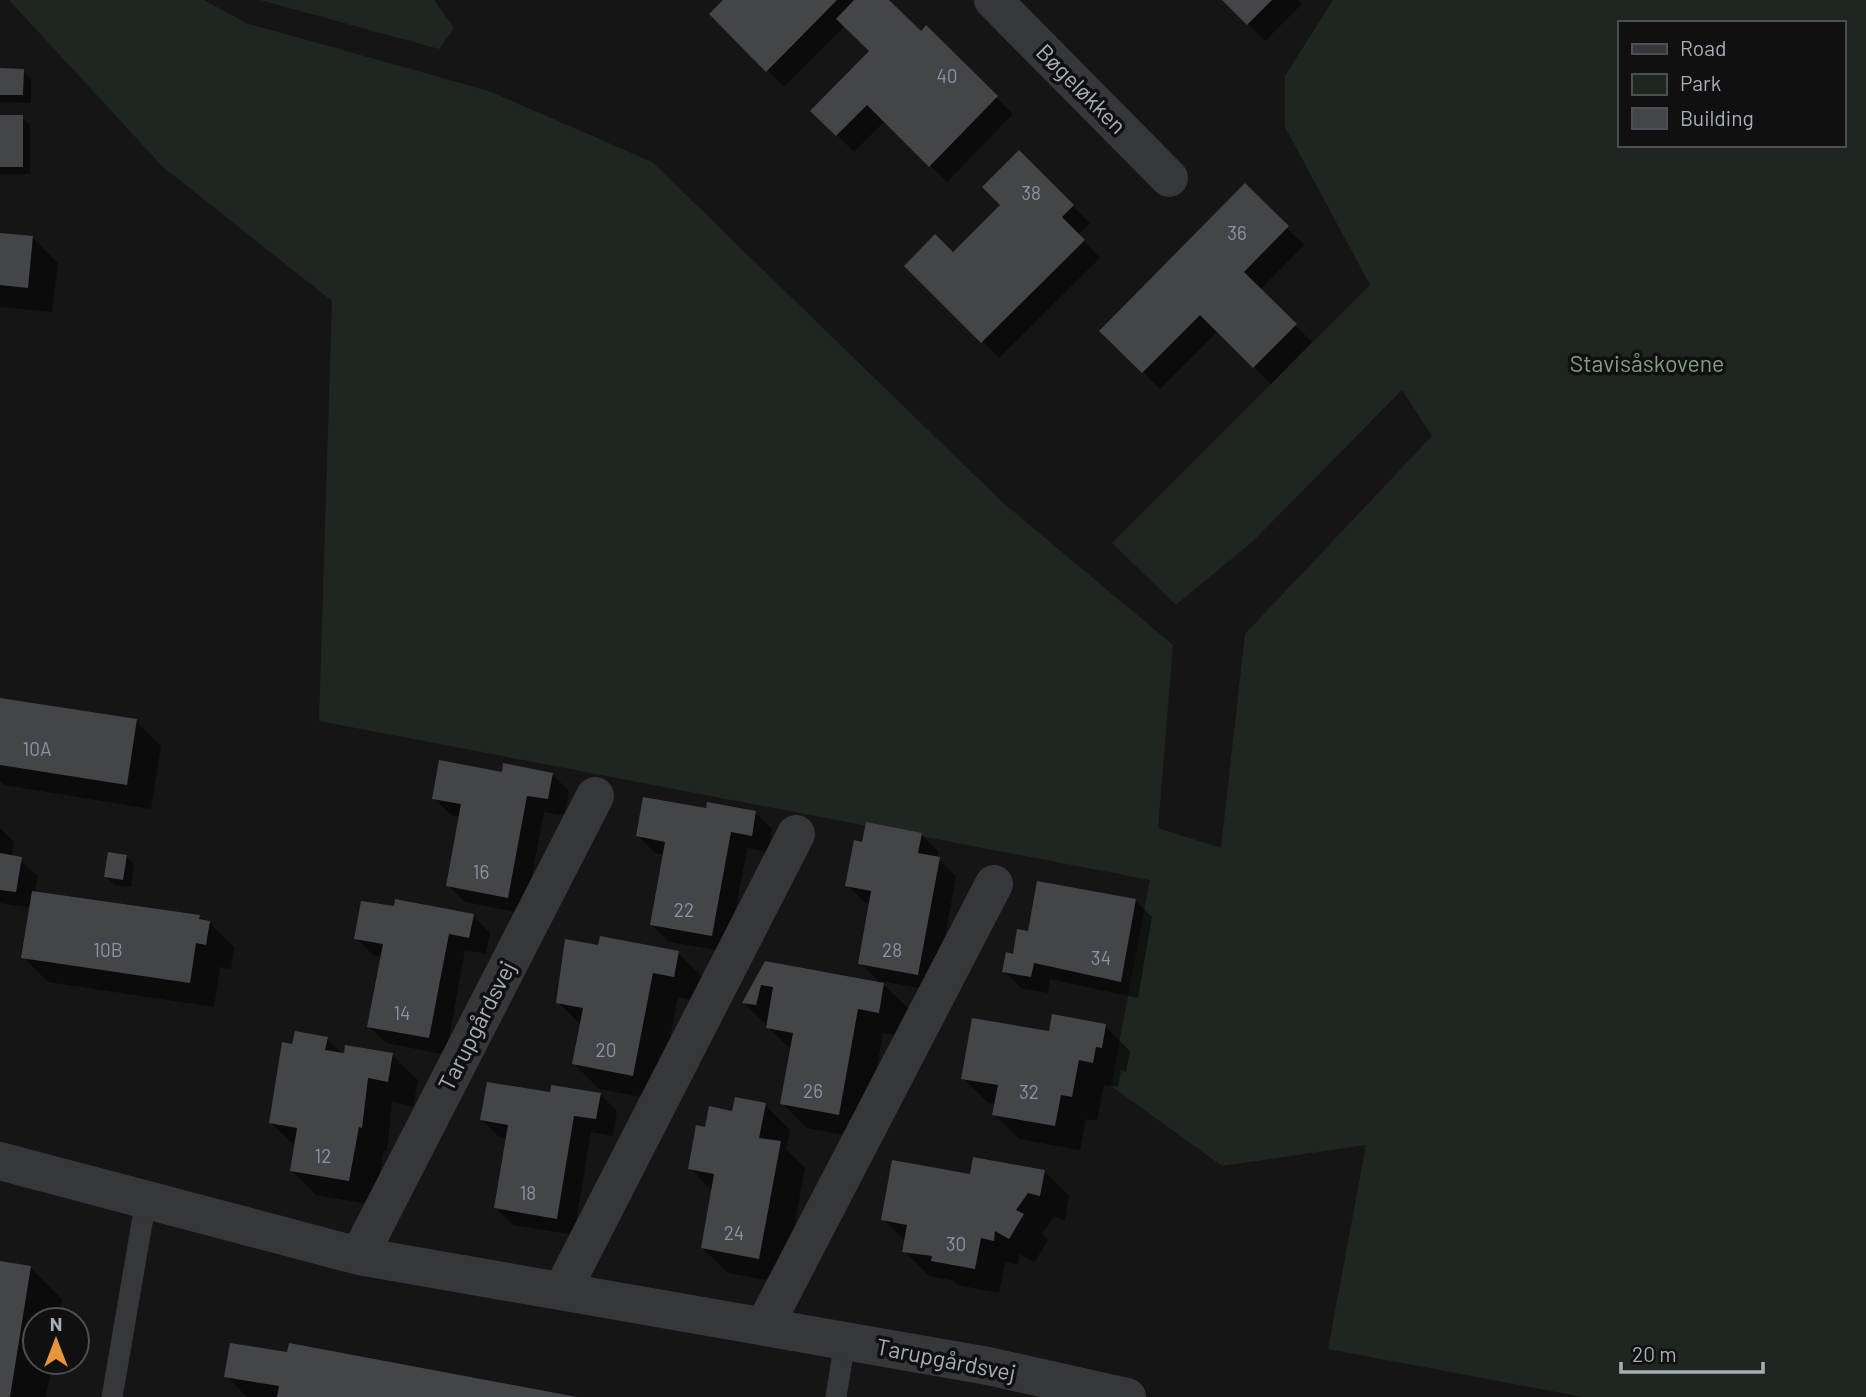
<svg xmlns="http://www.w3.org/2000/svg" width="1866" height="1397" font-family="Barlow,sans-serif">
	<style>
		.green { fill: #1f261f; fill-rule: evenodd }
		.shadow { fill: #0007 }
		.building { fill: #444549 }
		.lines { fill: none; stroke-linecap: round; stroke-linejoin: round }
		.lane { stroke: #36373b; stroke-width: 21 }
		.street { stroke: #36373b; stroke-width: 38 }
		.labels { text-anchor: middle; stroke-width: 7; stroke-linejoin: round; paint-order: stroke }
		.number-label { font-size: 19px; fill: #8e949b }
		.street-label { font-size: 23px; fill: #a7aeb6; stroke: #101011 }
		.park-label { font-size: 23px; fill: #82a07f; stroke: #101011 }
	</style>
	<rect width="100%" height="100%" fill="#151516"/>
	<!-- green -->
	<path class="green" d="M9,0h195l42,23 243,68 163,71 348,338 173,145 -15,183 63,20 24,-214 187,-198 -30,-46 -150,152 -76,63 -64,-62 258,-258 -85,-158v-51l48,-76h533v1397h-283l-255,-48 38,-204 -144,21 -111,-80 39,-206 -831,-159 13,-420 -169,-134zM1619,23h224v122h-224z
		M260,0h174l20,28 -15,21z"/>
	<!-- shadow -->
	<path class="shadow" d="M725,0h162l34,33 5,-5 87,86 -66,68 -62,-61 -31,31 -41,-41 58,-60 -26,-25 -61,61 -73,-73z
		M1224,0h74l4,4 -37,37z
		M0,70l23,1 8,8v24l-31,-1z
		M0,117h22l8,8v49h-30z
		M1019,153l71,70 -12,12 22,23 -101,100 -92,-92 46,-12 49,-49z
		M1245,186l59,59 -44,45 52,52 -41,42 -53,-53 -58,58 -59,-58z
		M0,234l33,4 25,25 -6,49 -52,-5z
		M0,699l136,22 25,25 -10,63 -147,-24 -4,-4z
		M503,774h49l17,17 -5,24 -20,-3 -19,102 -60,-12 -17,-17 12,-68 -9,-2 -17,-17z
		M707,810l48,2 17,17 -4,23 -21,-4 -19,104 -59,-10 -18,-17 13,-70 -9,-2 -17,-17z
		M0,828l14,14 -2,12 26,22 -3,17 164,24 10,5 25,25 -3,22 -11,-2 -6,40 -166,-25 -25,-25 8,-49 -31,-5z
		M921,834l17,17 -1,7 19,18 -21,115 -55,-10 29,28 -5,28 -21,-4 -19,106 -57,-11 -25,-25 10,-52 -48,-48 21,-40 116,21 -21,-21 11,-59 -7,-2 -17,-17 17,-41z
		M126,856l8,8 -3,23 -16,-2 -9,-8z
		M1135,900l17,17 -14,81 -88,-19 -2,14 -27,-5 -17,-17 26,-38z
		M473,916l17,17 -4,21 -21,-4 -19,105 -60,-12 -17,-17 13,-69 -9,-2 -17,-17z
		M600,947l78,6 25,25 -5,23 -20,-4 -20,103 -59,-11 -25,-25 8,-38 -24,-24z
		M1105,1026l25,25 -4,21 -5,-1 -3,16 -14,-2 -7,36 -11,-2 -6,31 -61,-11 -25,-25 2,-10 -8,-1 -25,-25 87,-45z
		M327,1039l18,17 47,-1 26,25 -5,26 -21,-4 -5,50 -3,-1 -10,54 -58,-10 -25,-25 5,-23 -25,-24 23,-77z
		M551,1094h49l17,17 -4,25 -22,-4 -17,103 -61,-10 -17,-17 12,-70 -9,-1 -17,-17z
		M765,1105l25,25 -4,19 19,19 -21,115 -56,-10 -26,-25 11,-56 -23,-24 16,-39 27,-16z
		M1044,1171l25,25 -4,24 -11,-3 -12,16 6,7 -14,23 -14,-9 -2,11 -13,-3 -6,31 -41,-8 -6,-5 -23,-4 -25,-25 2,-9 -23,-23 88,-43z
		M0,1263l30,4 32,32 -3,21h-24v42h17l-6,35h-46z
		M226,1376l349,21h-328z"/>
	<!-- building -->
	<path class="building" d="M723,0h114l-71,72 -57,-58z
		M854,0h35l32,31 5,-6 72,71 -69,71 -62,-62 -31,31 -26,-25 59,-60 -33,-32z
		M1222,0h50l-25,25z
		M0,68l24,1 -1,26h-23z
		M0,115h23v52h-23z
		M1019,150l55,55 -12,12 23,23 -104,103 -77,-77 31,-32 18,18 47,-47 -18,-18z
		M1245,183l44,43 -45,46 53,52 -44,44 -53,-53 -58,58 -43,-42z
		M0,233l33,3 -5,52 -28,-3z
		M0,698l137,21 -10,66 -127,-20z
		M439,760l63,12 1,-9 50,10 -5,26 -21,-3 -19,102 -62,-12 15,-82 -29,-5z
		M643,797l63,11 1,-6 49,9 -4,25 -21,-4 -19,104 -62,-11 15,-83 -29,-6z
		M866,822l56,11 -4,20 22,4 -22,118 -60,-11 13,-73 -26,-5 9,-46 8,2z
		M108,852l19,3 -4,25 -19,-3z
		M0,853l22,4 -6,35 -16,-2z
		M1037,881l99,18 -15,83 -87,-19 -3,14 -29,-5 4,-20 7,2 4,-25 11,2z
		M32,891l168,24 -1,4 11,2 -4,24 -10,-2 -6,40 -169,-25z
		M395,899l79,15 -5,24 -20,-4 -20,104 -62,-11 16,-83 -29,-5 7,-38 33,5z
		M600,936l79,15 -5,26 -21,-4 -20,103 -61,-12 11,-56 -27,-5 9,-64 33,6z
		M765,961l119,22 -5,30 -21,-4 -19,106 -59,-11 13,-71 -27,-5 7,-41 -12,-2 -5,20 -14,-2z
		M1052,1014l54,10 -4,24 -6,-1 -3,16 -14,-3 -7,37 -11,-2 -6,31 -63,-11 6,-30 -37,-6 11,-61 77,13z
		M295,1031l33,6 -3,13 19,3 1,-8 48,8 -5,29 -20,-4 -6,50 -3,-1 -10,54 -59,-10 7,-43 -28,-5 13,-81 10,2z
		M487,1082l63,10 1,-7 50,8 -5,26 -22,-3 -17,103 -63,-11 14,-83 -28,-5z
		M735,1097l31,6 -7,35 22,3 -22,118 -58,-11 13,-74 -26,-5 8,-44 9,2 4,-21 23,5z
		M973,1157l72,13 -5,26 -12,-3 -12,17 8,4 -15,25 -14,-8 -1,10 -13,-3 -6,31 -44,-8 1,-5 -30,-4 5,-27 -26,-5 11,-60 78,14z
		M0,1261l31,5 -21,131h-10z
		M230,1343l57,9 2,-9 288,54h-300l2,-11 -55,-9z"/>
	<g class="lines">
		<!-- lane -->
		<path class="lane" d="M112,1397l34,-197
			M836,1397l9,-56"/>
		<!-- street -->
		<path class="street" d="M993,0l176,178
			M0,1161l359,95 629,110 139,31
			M359,1256l236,-460
			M562,1291l234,-457
			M764,1327l230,-443"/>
	</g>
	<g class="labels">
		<!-- number labels -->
		<g class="number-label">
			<text x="947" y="83">40</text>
			<text x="1031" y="200">38</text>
			<text x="1237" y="240">36</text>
			<text x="37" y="756">10A</text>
			<text x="481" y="879">16</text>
			<text x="684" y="917">22</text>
			<text x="108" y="957">10B</text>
			<text x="892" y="957">28</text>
			<text x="1101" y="965">34</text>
			<text x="402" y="1020">14</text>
			<text x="606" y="1057">20</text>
			<text x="813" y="1098">26</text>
			<text x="1029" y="1099">32</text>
			<text x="323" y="1163">12</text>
			<text x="528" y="1200">18</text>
			<text x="734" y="1240">24</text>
			<text x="956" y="1251">30</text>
		</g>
		<!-- street labels -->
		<g class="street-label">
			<text transform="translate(1081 89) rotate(45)" y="8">Bøgeløkken</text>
			<text transform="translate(477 1026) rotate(-63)" y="8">Tarupgårdsvej</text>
			<text transform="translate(946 1360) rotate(11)" y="8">Tarupgårdsvej</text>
		</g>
		<!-- park labels -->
		<g class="park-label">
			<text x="1647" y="372">Stavisåskovene</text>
		</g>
	</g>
	<!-- legend -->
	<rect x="1618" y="21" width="228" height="126" fill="#101011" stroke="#4c4f53" stroke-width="2"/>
	<rect x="1632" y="44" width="35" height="10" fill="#36373b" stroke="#4c4f53" stroke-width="2"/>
	<text x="1680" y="56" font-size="21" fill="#a7aeb6">Road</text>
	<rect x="1632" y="74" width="35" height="21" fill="#1f261f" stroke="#4c4f53" stroke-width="2"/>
	<text x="1680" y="91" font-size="21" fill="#a7aeb6">Park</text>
	<rect x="1632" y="108" width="35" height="21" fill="#444549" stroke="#4c4f53" stroke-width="2"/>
	<text x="1680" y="126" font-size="21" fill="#a7aeb6">Building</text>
	<!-- north arrow -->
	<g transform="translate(56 1341)"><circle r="33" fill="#101011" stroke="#4c4f53" stroke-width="2"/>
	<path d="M0-5L12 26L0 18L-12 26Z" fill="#e7953b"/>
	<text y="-10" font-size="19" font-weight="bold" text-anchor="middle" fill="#a7aeb6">N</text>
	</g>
	<!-- scale -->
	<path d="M1621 1362v10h142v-10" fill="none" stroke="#a7aeb6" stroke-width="3.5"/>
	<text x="1632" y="1362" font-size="21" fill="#a7aeb6" stroke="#101011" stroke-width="5" paint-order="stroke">20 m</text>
</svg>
